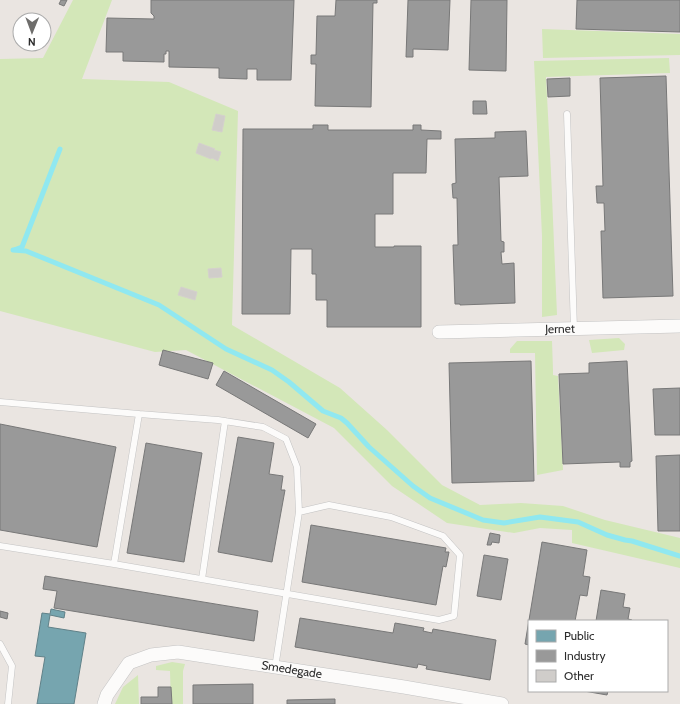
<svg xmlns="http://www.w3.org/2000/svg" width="680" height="704" font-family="Cabin,sans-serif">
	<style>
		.green { fill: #d3e7b8 }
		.public { fill: #76a5af; stroke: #608188 }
		.industry { fill: #999; stroke: #787878 }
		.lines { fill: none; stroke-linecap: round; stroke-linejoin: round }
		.stream { stroke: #90e8f0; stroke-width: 5 }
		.building { fill: #d0cdca; stroke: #d5d1cd }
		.service-casing { stroke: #c3c3c3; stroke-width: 7 }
		.minor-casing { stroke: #c3c3c3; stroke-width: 14 }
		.service { stroke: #fcfbfa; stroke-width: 6 }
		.minor { stroke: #fcfbfa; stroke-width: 13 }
		.labels { text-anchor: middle; stroke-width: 4; stroke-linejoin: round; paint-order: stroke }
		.street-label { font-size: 12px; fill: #2c2c2c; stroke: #fff }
	</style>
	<rect width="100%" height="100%" fill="#eae5e1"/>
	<!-- green -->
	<path class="green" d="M73,0h39l-30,79 87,3 69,29 -6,214 108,63 47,42 55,55 38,20 41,-2 42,3 42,14 75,18v30l-108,-25v-13l-32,-2 -26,5 -67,-10 -55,-37 -58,-58 -148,-78 -31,2 -155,-41v-252l43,-1z
		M542,29l138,5v21l-137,3z
		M669,58l1,15 -124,4 5,95 6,143 -15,2v-81l-8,-175z
		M619,338l6,6 -1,6 -32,3 -3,-13z
		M517,341h35l1,29v5l5,1 5,94 -26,5 -2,-122h-25v-4z
		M172,662l13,2 -2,7v33h-12l-1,-33 -14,-1v-4z
		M138,675l1,29h-24l8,-17z"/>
	<!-- public -->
	<path class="public" d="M51,609l14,3 -1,6 -14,-3 -2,12 38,6 -12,71h-37l8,-47 -10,-1 7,-43 8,1z"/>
	<!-- industry -->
	<path class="industry" d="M61,0h6l-3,6 -5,-2z
		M151,0h143l-3,80h-34v-11h-10v10l-28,-1v-10l-50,-1v-16h-3v3h-2v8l-41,-1v-9h-17l1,-34 47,1v-3l-3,-3z
		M336,0h41v3h-4l-2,104 -56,-1 1,-42h-5v-9h5l1,-39h18z
		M408,0h42l-2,50 -35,-1v8h-7z
		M471,0h36l-1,71 -37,-1z
		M577,0h103v32l-104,-3z
		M666,76l7,220 -70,2 -2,-67h4l-1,-28h-7l-1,-17h7l-3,-108z
		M570,78v18l-22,1 -1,-18z
		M473,101h13l1,13h-14z
		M313,125h15v5h85v-5h8v5l20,1v8h-14l-1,34h-33v41h-18v33h19v-1h27v81h-94v-27h-11v-26h-4v-25h-21l-1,65h-48l1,-185h70z
		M526,131l2,45 -29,1 2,64 3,1v10h-3l1,12 12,-1 1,40 -55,2v-1h-5l-2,-59h5l-1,-47h-4l-1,-14 4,-1 -1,-44 40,-1v-6z
		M163,350l50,13 -5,16 -49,-14z
		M531,361l3,120 -82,2 -3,-120z
		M627,361l5,100 -2,1v5h-10v-5l-57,2 -4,-90 30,-1v-10z
		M224,371l92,53 -8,14 -92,-53z
		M680,388v47h-25l-2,-46z
		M0,424l116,23 -19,100 -97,-17z
		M238,437l36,6 -5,31 14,2 -2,14h4l-13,72 -54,-10z
		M146,443l56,10 -18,109 -57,-9z
		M680,455v76h-22l-2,-75z
		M311,525l135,23 -1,4h4l-3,15 -3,-1 -7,39 -134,-23z
		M490,533l10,2 -1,8 -7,-1 -1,3h-4z
		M542,542l45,8 -4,26 7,1 -3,19 -7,-1 -5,26h-46v24l-4,-1z
		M484,555l24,4 -7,41 -24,-4z
		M45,576l213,35 -4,30 -200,-33 3,-17 -14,-2z
		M601,590l24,4 -2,13 7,1 -2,11 4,1v1h-36z
		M0,611l8,2 -1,6 -7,-2z
		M300,618l93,15 2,-10 29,5 -1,3 9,2 1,-4 63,11 -6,40 -64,-11 1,-3 -9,-2 -1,4 -122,-21z
		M253,684v20h-60v-19z
		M158,687h13l1,17h-31v-7h17z
		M584,691h24l-1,4z
		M335,699v5h-48v-4z"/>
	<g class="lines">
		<!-- stream -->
		<path class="stream" d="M13,250l13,1 133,54 67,44 46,21 17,12 34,29 18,7 6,5 22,24 44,39 17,12 53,22 21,3 36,-6 38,5 29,13 18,5 7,1 48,15
			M14,250l8,-3 38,-98"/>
	</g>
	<!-- building -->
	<path class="building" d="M216,114l9,2 -3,16 -10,-2z
		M199,143l16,6 -1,1 7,2 -3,9 -6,-3 -1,1 -15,-6z
		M221,268l1,9 -13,1 -1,-9z
		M181,287l16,5 -2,8 -17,-5z"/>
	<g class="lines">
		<!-- service casing -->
		<g class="service-casing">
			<path id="service" d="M567,114l7,215
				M0,402l139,12 79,6 45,7 23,12 11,28 2,45 -24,156
				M0,546l114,18 325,56 15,-4 6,-61 -17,-19 -52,-19 -62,-12 -30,7
				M114,564l25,-150
				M202,579l23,-158
				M0,644l12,22 -4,38"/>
		</g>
		<!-- minor casing -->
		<g class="minor-casing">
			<g id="minor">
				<path id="s1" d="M439,332l241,-6"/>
				<path id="s2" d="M104,704l3,-9 22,-32 22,-8 27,-3 226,35 98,17"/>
			</g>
		</g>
		<!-- service -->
		<use href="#service" class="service"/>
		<!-- minor -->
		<use href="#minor" class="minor"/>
	</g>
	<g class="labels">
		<!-- street labels -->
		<g class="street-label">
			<text dy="4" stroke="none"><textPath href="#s1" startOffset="121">Jernet</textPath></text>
			<text dy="4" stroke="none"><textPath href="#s2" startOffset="214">Smedegade</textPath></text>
		</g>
	</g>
	<!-- legend -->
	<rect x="528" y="620" width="140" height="72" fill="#ffffff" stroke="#ababab"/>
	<rect x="536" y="630" width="20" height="12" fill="#76a5af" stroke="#ababab"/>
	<text x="564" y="640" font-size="12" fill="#2c2c2c">Public</text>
	<rect x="536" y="650" width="20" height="12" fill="#999999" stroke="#ababab"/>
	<text x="564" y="660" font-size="12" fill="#2c2c2c">Industry</text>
	<rect x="536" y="670" width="20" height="12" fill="#d0cdca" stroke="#ababab"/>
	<text x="564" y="680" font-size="12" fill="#2c2c2c">Other</text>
	<!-- north arrow -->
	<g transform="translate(32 32) rotate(181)"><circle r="19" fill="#ffffff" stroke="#ababab"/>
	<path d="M0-3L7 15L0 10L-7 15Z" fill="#6e6d6b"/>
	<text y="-6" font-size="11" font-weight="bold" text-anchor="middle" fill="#2c2c2c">N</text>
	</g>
</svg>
